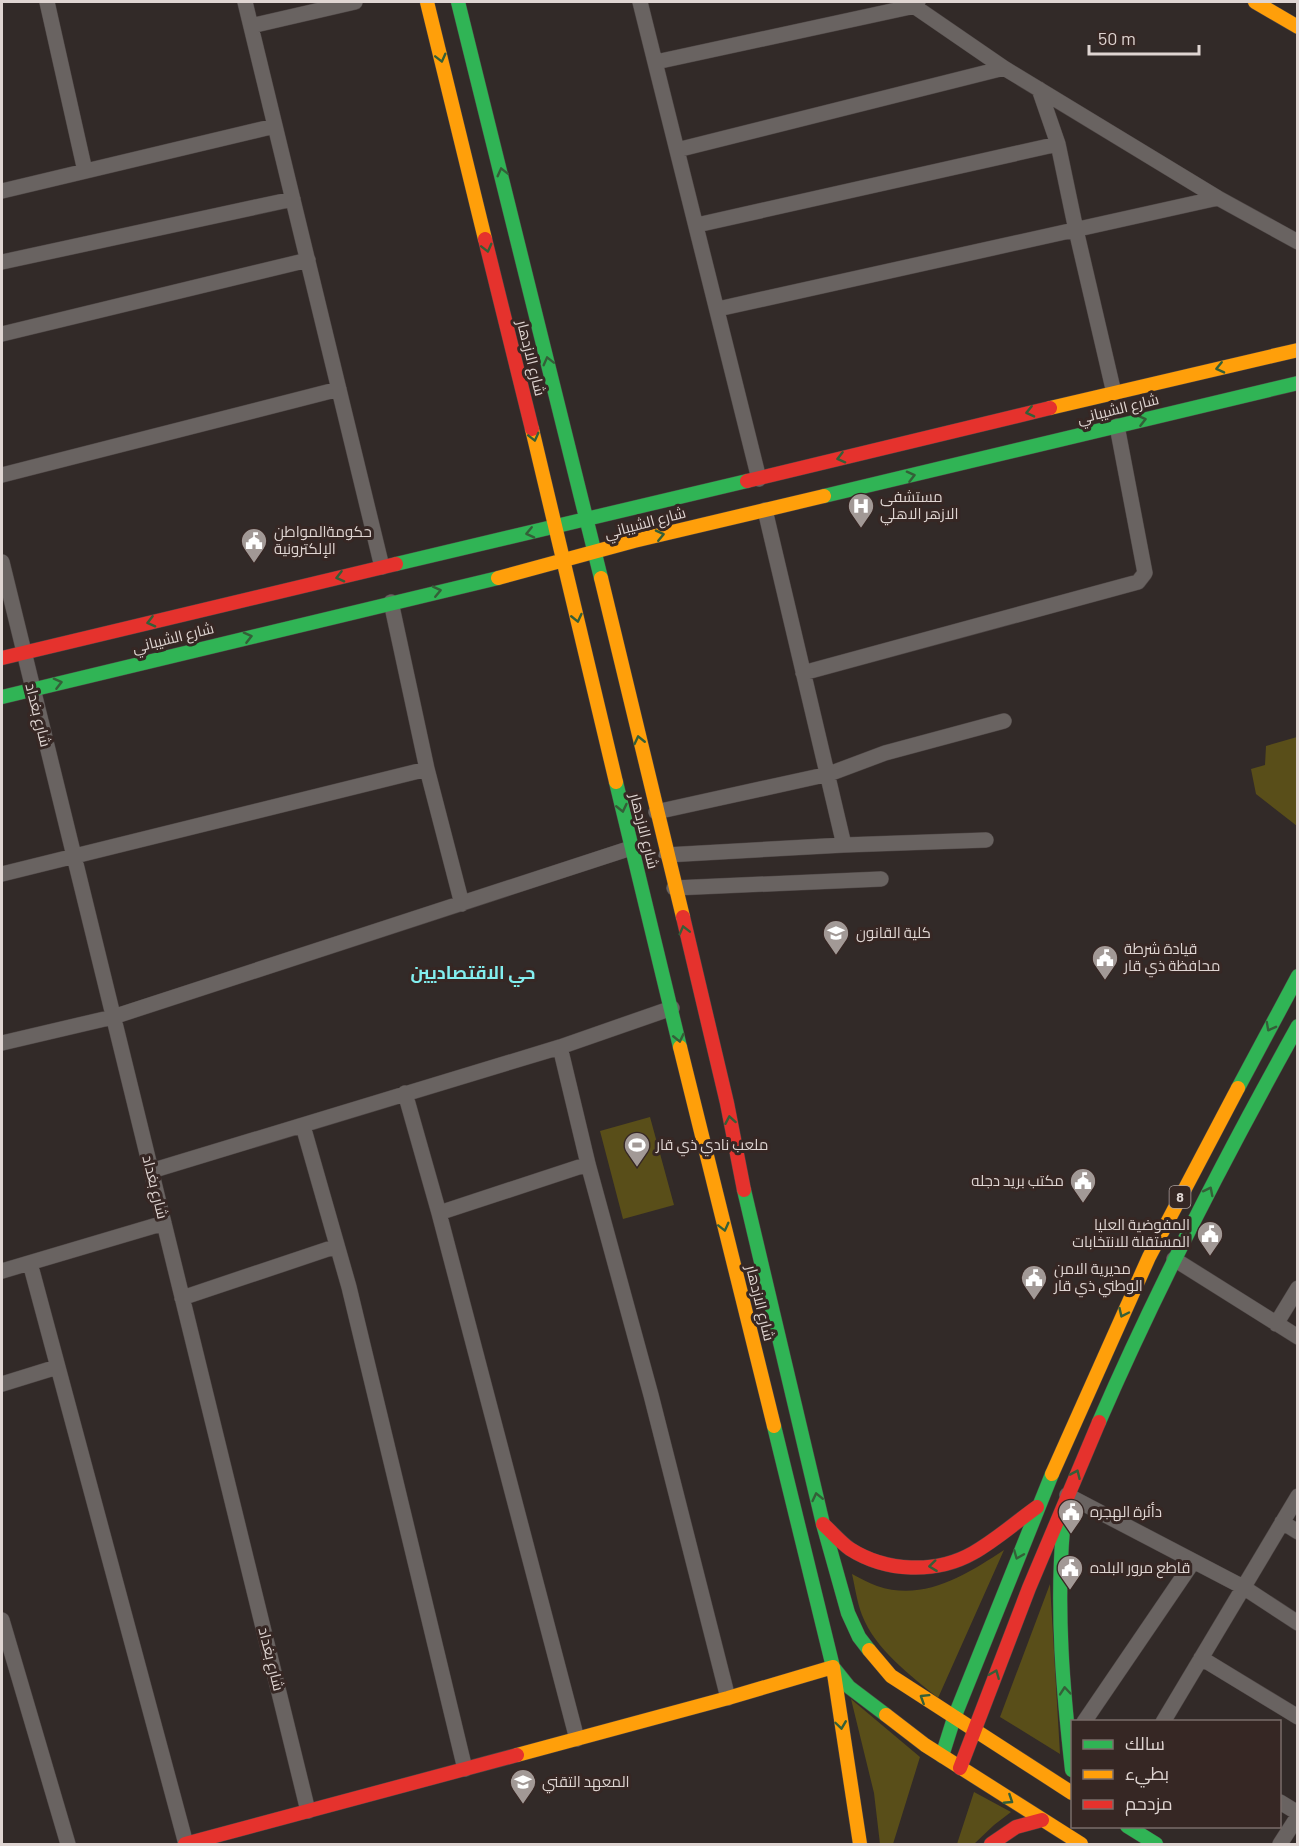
<svg xmlns="http://www.w3.org/2000/svg" width="1299" height="1846" font-family="Barlow,Cairo,sans-serif">
	<style>
		.green { fill: #594e19 }
		.lines { fill: none; stroke-linecap: round; stroke-linejoin: round }
		.street-casing { stroke: #4d4544; stroke-width: 16 }
		.fast-casing { stroke: #4d4544; stroke-width: 15 }
		.slow-casing { stroke: #4d4544; stroke-width: 15 }
		.jam-casing { stroke: #4d4544; stroke-width: 15 }
		.street { stroke: #696361; stroke-width: 15 }
		.fast { stroke: #30b455; stroke-width: 14 }
		.slow { stroke: #ff9f0a; stroke-width: 14 }
		.jam { stroke: #e5322d; stroke-width: 14 }
		.oneway { stroke: #345f38 }
		.labels { text-anchor: middle; stroke-width: 6; stroke-linejoin: round; paint-order: stroke }
		.shield { fill: #362724; stroke: #aca19e; stroke-width: 1.5 }
		.shield-label { font-size: 14px; font-weight: bold; fill: #dfd5d2 }
		.street-label { font-size: 15px; fill: #dfd5d2; stroke: #362724 }
		.poi-label { font-size: 15px; fill: #dfd5d2; stroke: #362724; text-anchor: start }
		.quarter-label { font-size: 18px; font-weight: bold; fill: #82eeef; stroke: #362724 }
	</style>
	<rect width="100%" height="100%" fill="#322a28"/>
	<!-- green -->
	<path class="green" d="M1297,737h1l-1,89 -41,-32 -5,-25 14,-4 1,-19z
		M650,1117l24,88 -51,14 -23,-88z
		M1004,1550l-66,148c-27,-22 -63,-49 -76,-83 -5,-13 -7,-28 -10,-41 8,4 17,9 25,12 47,16 89,-11 127,-36z
		M1050,1584l10,170 -60,-37z
		M851,1699l69,58 -27,87h-13l-6,-51z
		M974,1792l37,20 -17,13 -20,19h-17z"/>
	<g class="lines">
		<!-- street casing -->
		<g class="street-casing">
			<path id="street" d="M47,2l38,169
				M245,2l137,565
				M640,2l119,477
				M908,2l96,66 214,130 80,44
				M251,26l104,-24
				M656,62l259,-56 3,-4
				M1039,89l19,55 18,86 38,163
				M677,150l327,-82
				M2,191l273,-65
				M697,225l361,-81
				M2,262l291,-63
				M718,309l500,-111
				M2,334l306,-74
				M2,475l337,-86
				M765,510l79,335
				M2,562l306,1249
				M391,602l36,167 35,135
				M803,673l335,-91 7,-9 -28,-147
				M656,812l173,-38 56,-21 119,-32
				M666,855l178,-10 142,-5
				M2,874l425,-105
				M674,888l207,-9
				M2,1043l111,-26 518,-169
				M560,1047l28,117 63,231 77,303
				M405,1093l34,120 138,526
				M303,1126l46,161 116,482
				M151,1171l409,-124 112,-39
				M439,1213l149,-49
				M1174,1259l124,78
				M30,1263l156,581
				M2,1271l162,-48
				M182,1298l155,-52
				M1276,1324l22,-36
				M2,1384l55,-17
				M1067,1495l176,92 55,36
				M1282,1522l16,10
				M2,1620l66,224
				M1201,1658l97,59
				M1084,1722l109,-160
				M1163,1722l135,-226
				M1280,1802l18,11
				M1280,1844l18,-28"/>
		</g>
		<!-- fast casing -->
		<g class="fast-casing">
			<path id="fast" d="M458,2l143,576
				M824,496l474,-113
				M396,564l351,-83
				M2,697l496,-119
				M616,782l64,265
				M1238,1088l60,-112
				M744,1190l79,334 25,89 11,24 10,13
				M1099,1422c59,-136 127,-267 199,-396
				M774,1426l59,241 16,20 37,28
				M1063,1529c-7,81 0,161 9,241
				M942,1756l12,-38 98,-244
				M1127,1826l29,18"/>
		</g>
		<!-- slow casing -->
		<g class="slow-casing">
			<path id="slow" d="M427,2l58,237
				M1255,2l43,25
				M1050,408l248,-58
				M532,429l84,353
				M498,578l136,-37 190,-45
				M601,578l82,339
				M680,1047l94,379
				M1052,1474l97,-217 89,-169
				M869,1650l22,26 181,117
				M833,1667l27,177
				M886,1715l39,30 156,99
				M517,1755l211,-57 105,-31"/>
		</g>
		<!-- jam casing -->
		<g class="jam-casing">
			<path id="jam" d="M485,239l47,190
				M747,481l303,-73
				M2,658l394,-94
				M683,917l44,186 17,87
				M823,1524c9,8 17,18 27,25 36,23 86,25 123,4 23,-13 43,-31 64,-46
				M960,1768l69,-180 70,-166
				M185,1844l332,-89
				M991,1844l25,-17 26,-7"/>
		</g>
		<!-- street -->
		<use href="#street" class="street"/>
		<!-- fast -->
		<use href="#fast" class="fast"/>
		<!-- slow -->
		<use href="#slow" class="slow"/>
		<!-- jam -->
		<use href="#jam" class="jam"/>
	</g>
	<!-- one-way arrows -->
	<defs><path id="oneway-chevron" d="M-2-3.5L2.5 0L-2 3.5" fill="none" stroke-width="1.6" stroke-linecap="round" stroke-linejoin="round" transform="scale(1.5)"/></defs>
	<g class="oneway">
		<use href="#oneway-chevron" transform="translate(441 58) rotate(76)"/>
		<use href="#oneway-chevron" transform="translate(502 172) rotate(-104)"/>
		<use href="#oneway-chevron" transform="translate(487 248) rotate(76)"/>
		<use href="#oneway-chevron" transform="translate(548 361) rotate(-104)"/>
		<use href="#oneway-chevron" transform="translate(1220 368) rotate(167)"/>
		<use href="#oneway-chevron" transform="translate(1030 412) rotate(167)"/>
		<use href="#oneway-chevron" transform="translate(1142 420) rotate(-14)"/>
		<use href="#oneway-chevron" transform="translate(534 437) rotate(76)"/>
		<use href="#oneway-chevron" transform="translate(841 458) rotate(166)"/>
		<use href="#oneway-chevron" transform="translate(911 476) rotate(-14)"/>
		<use href="#oneway-chevron" transform="translate(530 533) rotate(167)"/>
		<use href="#oneway-chevron" transform="translate(660 535) rotate(-13)"/>
		<use href="#oneway-chevron" transform="translate(340 577) rotate(166)"/>
		<use href="#oneway-chevron" transform="translate(437 591) rotate(-13)"/>
		<use href="#oneway-chevron" transform="translate(577 618) rotate(77)"/>
		<use href="#oneway-chevron" transform="translate(151 622) rotate(166)"/>
		<use href="#oneway-chevron" transform="translate(248 637) rotate(-14)"/>
		<use href="#oneway-chevron" transform="translate(58 683) rotate(-14)"/>
		<use href="#oneway-chevron" transform="translate(639 740) rotate(-103)"/>
		<use href="#oneway-chevron" transform="translate(622 808) rotate(77)"/>
		<use href="#oneway-chevron" transform="translate(684 930) rotate(-104)"/>
		<use href="#oneway-chevron" transform="translate(1270 1027) rotate(118)"/>
		<use href="#oneway-chevron" transform="translate(679 1038) rotate(77)"/>
		<use href="#oneway-chevron" transform="translate(730 1120) rotate(-100)"/>
		<use href="#oneway-chevron" transform="translate(1209 1191) rotate(-63)"/>
		<use href="#oneway-chevron" transform="translate(724 1227) rotate(76)"/>
		<use href="#oneway-chevron" transform="translate(1123 1313) rotate(115)"/>
		<use href="#oneway-chevron" transform="translate(1076 1474) rotate(-66)"/>
		<use href="#oneway-chevron" transform="translate(817 1497) rotate(-103)"/>
		<use href="#oneway-chevron" transform="translate(1018 1555) rotate(112)"/>
		<use href="#oneway-chevron" transform="translate(933 1566) rotate(173)"/>
		<use href="#oneway-chevron" transform="translate(995 1674) rotate(-68)"/>
		<use href="#oneway-chevron" transform="translate(1065 1691) rotate(-95)"/>
		<use href="#oneway-chevron" transform="translate(924 1698) rotate(-148)"/>
		<use href="#oneway-chevron" transform="translate(841 1725) rotate(82)"/>
		<use href="#oneway-chevron" transform="translate(1009 1800) rotate(33)"/>
	</g>
	<!-- icons -->
	<defs>
		<g id="hospital-pin" transform="scale(1.35)"><path d="M0 17L-7.5 6A9.5 9.5 0 1 1 7.5 6Z" fill="#a29996" stroke="#362724"/><path d="M-5-5h3v3.5h4V-5h3V5h-3V1.5h-4V5h-3Z" fill="#fff"/></g>
		<g id="civic-pin" transform="scale(1.35)"><path d="M0 17L-7.5 6A9.5 9.5 0 1 1 7.5 6Z" fill="#a29996" stroke="#362724"/><path d="M-.6-6.5H3V-4.5H.6V-3L4-1V1h2V6H-6V1h2V-1L-.6-3ZM-1.2 2.5V6h2.4V2.5Z" fill="#fff"/></g>
		<g id="university-pin" transform="scale(1.35)"><path d="M0 17L-7.5 6A9.5 9.5 0 1 1 7.5 6Z" fill="#a29996" stroke="#362724"/><path d="M0-5L7-2L0 1L-7-2ZM-4 1L0 2.5L4 1V4Q0 6-4 4Z" fill="#fff"/></g>
		<g id="stadium-pin" transform="scale(1.35)"><path d="M0 17L-7.5 6A9.5 9.5 0 1 1 7.5 6Z" fill="#a29996" stroke="#362724"/><path d="M0-5a6.5 5 0 1 0 0 10a6.5 5 0 1 0 0-10ZM-3.5-1.8h7v3.6h-7Z" fill="#fff"/></g>
	</defs>
	<g fill-rule="evenodd">
		<use href="#hospital-pin" x="861" y="506"/>
		<use href="#civic-pin" x="254" y="541"/>
		<use href="#university-pin" x="836" y="933"/>
		<use href="#civic-pin" x="1105" y="958"/>
		<use href="#stadium-pin" x="637" y="1145"/>
		<use href="#civic-pin" x="1083" y="1181"/>
		<use href="#civic-pin" x="1210" y="1234"/>
		<use href="#civic-pin" x="1034" y="1278"/>
		<use href="#civic-pin" x="1071" y="1512"/>
		<use href="#civic-pin" x="1070" y="1568"/>
		<use href="#university-pin" x="523" y="1782"/>
	</g>
	<g class="labels">
		<!-- shield labels -->
		<rect class="shield" x="1169.5" y="1186" width="21" height="22" rx="4.5"/>
		<g class="shield-label">
			<text x="1180" y="1202">8</text>
		</g>
		<!-- street labels -->
		<g class="street-label">
			<text transform="translate(531 358) rotate(76)" y="5">شارع الازدهار</text>
			<text transform="translate(1118 409) rotate(-14)" y="5">شارع الشيباني</text>
			<text transform="translate(645 523) rotate(-15)" y="5">شارع الشيباني</text>
			<text transform="translate(173 638) rotate(-14)" y="5">شارع الشيباني</text>
			<text transform="translate(38 715) rotate(76)" y="5">شارع بغداد</text>
			<text transform="translate(644 831) rotate(76)" y="5">شارع الازدهار</text>
			<text transform="translate(155 1187) rotate(76)" y="5">شارع بغداد</text>
			<text transform="translate(760 1303) rotate(76)" y="5">شارع الازدهار</text>
			<text transform="translate(271 1659) rotate(76)" y="5">شارع بغداد</text>
		</g>
		<!-- poi labels -->
		<g class="poi-label">
			<text x="880" y="502">مستشفى<tspan x="880" dy="17">الازهر الاهلي</tspan></text>
			<text x="274" y="537">حكومةالمواطن<tspan x="274" dy="17">الإلكترونية</tspan></text>
			<text x="856" y="938">كلية القانون</text>
			<text x="1124" y="954">قيادة شرطة<tspan x="1124" dy="17">محافظة ذي قار</tspan></text>
			<text x="656" y="1150">ملعب نادي ذي قار</text>
			<text x="1064" y="1186" text-anchor="end">مكتب بريد دجله</text>
			<text x="1190" y="1230" text-anchor="end">المفوضية العليا<tspan x="1190" dy="17">المستقلة للانتخابات</tspan></text>
			<text x="1054" y="1274">مديرية الامن<tspan x="1054" dy="17">الوطني ذي قار</tspan></text>
			<text x="1090" y="1517">دأئرة الهجره</text>
			<text x="1090" y="1573">قاطع مرور البلده</text>
			<text x="542" y="1787">المعهد التقني</text>
		</g>
		<!-- quarter labels -->
		<g class="quarter-label">
			<text x="473" y="979">حي الاقتصاديين</text>
		</g>
	</g>
	<!-- border -->
	<rect width="1299" height="1846" fill="none" stroke="#dfd5d2" stroke-width="6"/>
	<!-- legend -->
	<rect x="1071" y="1720" width="210" height="108" fill="#362724" stroke="#7a6d6a" stroke-width="1.5"/>
	<rect x="1083" y="1740" width="30" height="9" fill="#30b455" stroke="#7a6d6a" stroke-width="1.5"/>
	<text x="1125" y="1750" font-size="18" fill="#dfd5d2">سالك</text>
	<rect x="1083" y="1770" width="30" height="9" fill="#ff9f0a" stroke="#7a6d6a" stroke-width="1.5"/>
	<text x="1125" y="1780" font-size="18" fill="#dfd5d2">بطيء</text>
	<rect x="1083" y="1800" width="30" height="9" fill="#e5322d" stroke="#7a6d6a" stroke-width="1.5"/>
	<text x="1125" y="1810" font-size="18" fill="#dfd5d2">مزدحم</text>
	<!-- scale -->
	<path d="M1089 45v9h110v-9" fill="none" stroke="#dfd5d2" stroke-width="3"/>
	<text x="1098" y="45" font-size="18" fill="#dfd5d2" stroke="#362724" stroke-width="4.5" paint-order="stroke">50 m</text>
</svg>
